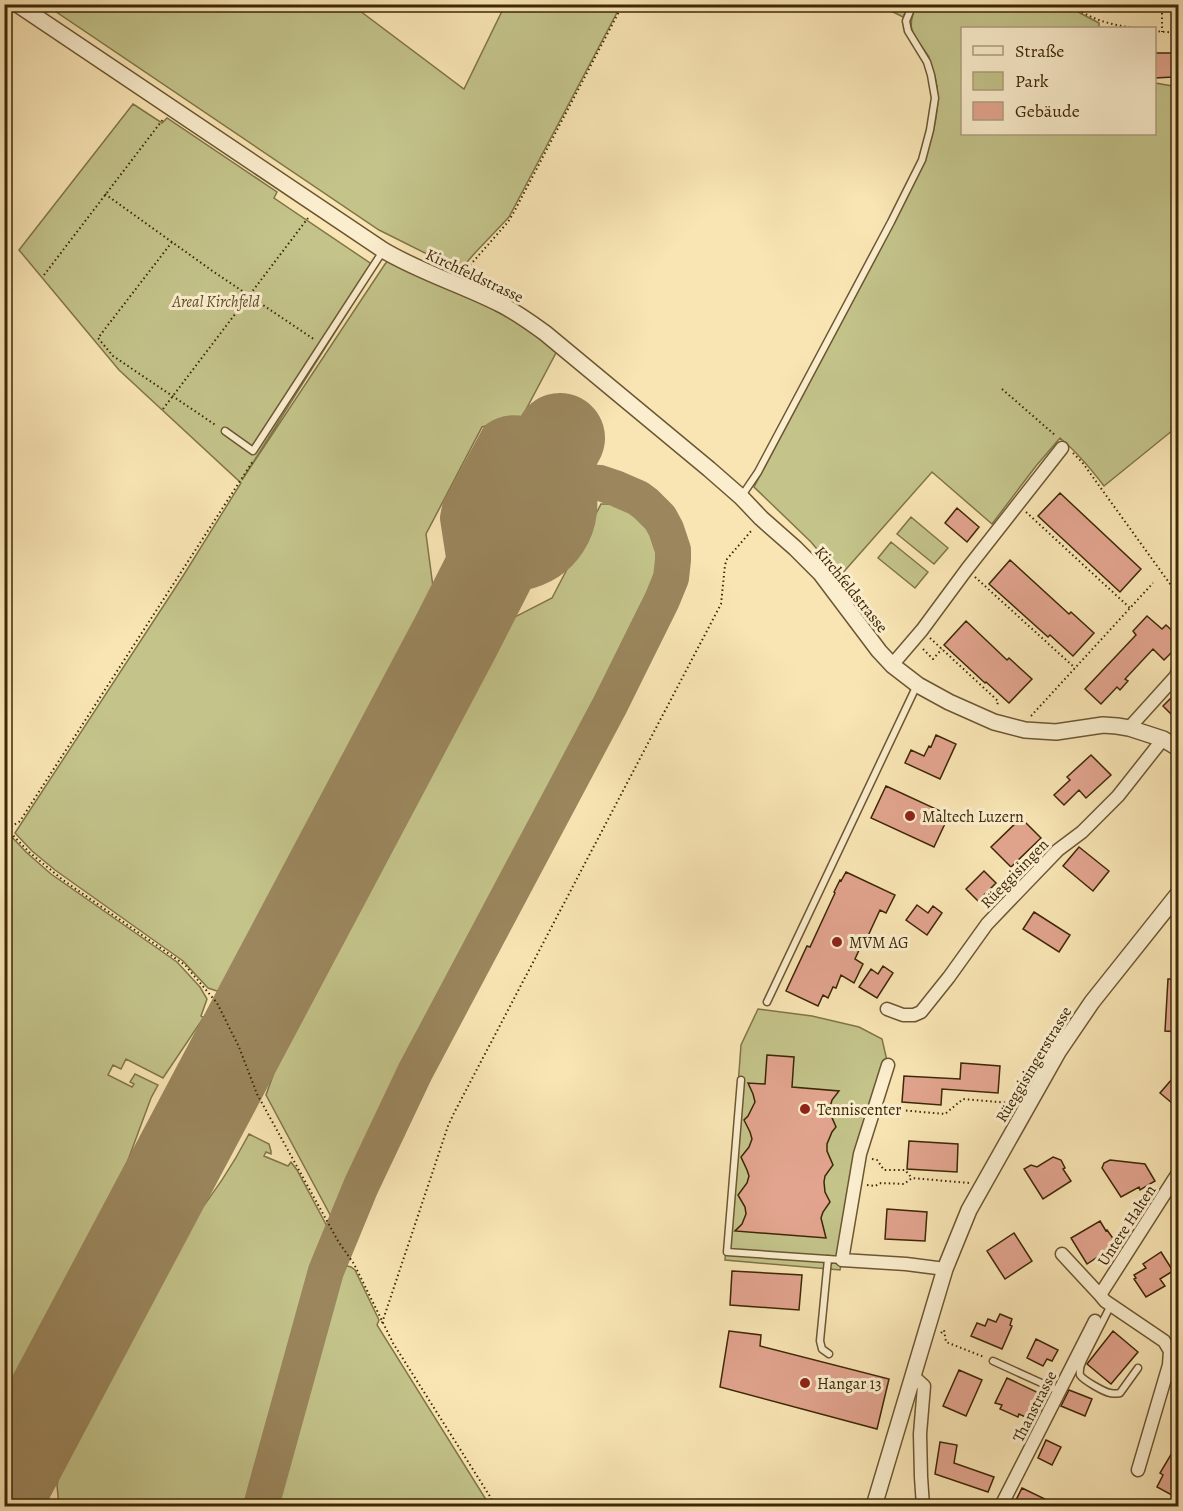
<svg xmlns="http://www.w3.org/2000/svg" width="1183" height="1511" font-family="Alegreya,serif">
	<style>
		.green { fill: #c3c38a; stroke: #807548; stroke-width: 1.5 }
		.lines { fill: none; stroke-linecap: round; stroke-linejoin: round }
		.taxiway { stroke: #9b865d; stroke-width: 36 }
		.runway { stroke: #9b865d; stroke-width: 90 }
		.building { fill: #e2a48e; stroke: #3d2706; stroke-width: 1.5 }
		.service-casing { stroke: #6c5632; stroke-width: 9 }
		.minor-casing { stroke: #6c5632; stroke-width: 15 }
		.tertiary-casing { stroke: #6c5632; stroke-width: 18 }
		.path { stroke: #3d2706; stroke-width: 2; stroke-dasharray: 1.5 3; stroke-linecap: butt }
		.service { stroke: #fbeece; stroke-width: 6 }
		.minor { stroke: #fbeece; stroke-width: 12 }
		.tertiary { stroke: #fbeece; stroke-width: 15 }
		.poi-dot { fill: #8f2418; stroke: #fbeece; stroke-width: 2 }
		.labels { text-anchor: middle; stroke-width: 6; stroke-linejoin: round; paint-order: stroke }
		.street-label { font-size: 16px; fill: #3d2706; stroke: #fbeece }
		.park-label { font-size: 16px; font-style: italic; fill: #5e4e27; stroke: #fbeece }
		.poi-label { font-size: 16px; fill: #3d2706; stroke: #fbeece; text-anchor: start }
	</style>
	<rect width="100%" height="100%" fill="#f9e5b4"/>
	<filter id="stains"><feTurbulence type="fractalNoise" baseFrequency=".00333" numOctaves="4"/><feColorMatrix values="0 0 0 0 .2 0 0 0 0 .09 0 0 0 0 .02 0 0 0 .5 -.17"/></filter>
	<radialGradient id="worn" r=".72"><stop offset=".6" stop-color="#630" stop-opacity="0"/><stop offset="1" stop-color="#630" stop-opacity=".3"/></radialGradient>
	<!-- green -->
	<path class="green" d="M46,5h306l112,84 41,-84h116l-112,212 -35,37 -12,14 -19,-6 -64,-32z
		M879,5h30l-6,12z
		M917,5h151l12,8 19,10v5h-137v106h192l1,-51 23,4v339l-74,60c-13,-17 -27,-34 -44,-48l-24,28 -44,58 -60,-52 -92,104 -29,-34 -57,-55 157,-298c17,-37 40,-90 17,-129l1,-3c-14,-21 -25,-27 -12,-52z
		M133,104l29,19 5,-5 110,74 -3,6 102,69 -134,213 143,-216 3,-3 102,45 31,18 36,27 -35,66 -40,10 -56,107 7,53 -213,405 -12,-4 -25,-27 -128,-91 -23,-19 -17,-18 168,-257 58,-93 -122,-113 -100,-120z
		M601,504c31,-2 58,24 61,55 1,8 -1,15 -2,23l-294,563 -32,77 -68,-127 16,-45v-3l223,-425 47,-24z
		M911,517l37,31 -14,16 -37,-30z
		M891,542l37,30 -13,16 -37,-30z
		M10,835l16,17 25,22 126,88 23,25 7,12 -6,17 2,1 -1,3 -39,58 -37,-19 -5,10 -8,-4 -5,10 24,12 2,-3 -4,-2 5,-8 23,11 -7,13 -33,89 -113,221 -1,-565z
		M758,1009l54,7 47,11 23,12 6,26 -28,89 -20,116 -115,-10 16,-215z
		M249,1134l20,10 2,7v3l-5,-2 -2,4 24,10 3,-4 6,8 33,62 -14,39 -65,235h-192l-2,-21 3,-15 128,-244c22,-27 45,-61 61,-92z
		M340,1264l11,3 4,3 24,50 -2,5 113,181h-219l44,-164z"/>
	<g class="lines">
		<!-- taxiway -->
		<path class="taxiway" d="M468,612l2,-8v-8l-12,-78 2,-10 38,-70c10,-7 23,-5 34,-1 43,15 61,67 36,105 -11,17 -29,27 -48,31 -16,4 -30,4 -41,17
			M30,1439c-9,26 -9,42 1,67
			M261,1506l65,-235 35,-85 54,-114 195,-367 52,-105 9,-22 2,-18v-10l-7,-21 -6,-11 -14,-14 -8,-6 -23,-10 -15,-5 -15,-1 -19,4 -15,5 -14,9 -26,28"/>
		<!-- runway -->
		<path class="runway" d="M4,1488l452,-852 55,-108 49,-90"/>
	</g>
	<!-- building -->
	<path class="building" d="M1155,53h17l1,24 -18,1z
		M1060,493l81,76 -21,23 -82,-76z
		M957,508l22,19 -12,15 -22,-19z
		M1010,560l59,54 2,-2 23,21 -21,23 -23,-21 -2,2 -59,-53z
		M1147,616l15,13 4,-4 13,12v8l-15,15 -11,-11 -28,30 3,2 -8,9 -3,-3 -16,17 -16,-15 51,-54 -3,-4z
		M966,621l41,39 2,-2 23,21 -23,24 -23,-21 -1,1 -41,-38z
		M1179,690v32l-16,-16z
		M936,735l20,9 -16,35 -35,-16 6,-13 13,6 5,-10 2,1z
		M1091,755l20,20 -25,23 -7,-8 -15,15 -10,-10 16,-15 -3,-3z
		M886,786l63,29 -15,32 -63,-29z
		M1021,818l20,20 -30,29 -20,-20z
		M1079,847l30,24 -16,20 -30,-25z
		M984,871l12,12 -18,18 -12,-12z
		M846,872l49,23 -9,18 -6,-3 -13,28 -2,-1 -10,22 8,5 -9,19 -13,-8 -5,13 -3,-1 -5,11 -5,-3 -5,11 -32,-15 21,-45 3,1 25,-54 -1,-1 6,-12 1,1z
		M917,905l11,8 5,-7 9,7 -15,22 -21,-15z
		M1034,912l36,23 -11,17 -36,-23z
		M883,966l10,7 -16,25 -18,-11 12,-18 7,5z
		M1168,979h11v53l-14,-1z
		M767,1055l27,2 -2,30 47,4 -7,9 -2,7v6l6,14 -4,5 -5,12v7l6,14 -8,11 -1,6 1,10 5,10 -7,10 -2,6 5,20 -91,-7 7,-7 4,-10 -1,-7 -7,-12 9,-12 2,-7 -2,-6 -6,-13 8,-10 3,-8 -2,-7 -6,-12 4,-4 7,-14 -2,-8 -5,-11 17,1z
		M961,1063l39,3 -2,27 -56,-4 -1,16 -39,-3 2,-26 56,3z
		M1179,1071v38l-19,-16z
		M909,1141l49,3 -1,28 -50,-3z
		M1053,1157l8,3 4,8 -2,1 8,12 -28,18 -19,-30 7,-4 6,2z
		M1110,1160l35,4 10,17 -15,9 -1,-3 -18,10 -19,-29 2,-5z
		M887,1209l40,3 -2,29 -40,-2z
		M1100,1221l6,10 1,-1 10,14 -30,20 -16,-26z
		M1014,1233l18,28 -27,18 -18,-28z
		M1161,1252l12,19 -13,8 5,7 -19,11 -12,-18 2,-1 -2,-3 12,-7 -3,-4z
		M732,1271l70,4 -3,35 -69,-5z
		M1000,1314l12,5 -2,6 2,1 -10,23 -31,-13 6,-13 8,3 3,-7 8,3z
		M729,1331l32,4 -1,11 129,33 -12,50 -157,-42z
		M1113,1331l25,21 -27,32 -24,-20z
		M1036,1339l22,11 -6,11 -5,-2 -4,7 -16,-8z
		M959,1370l23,10 -16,36 -23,-10z
		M1007,1378l34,16 -11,25 -11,-5 -1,3 -18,-8 2,-4 -7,-2z
		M1069,1390l23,9 -7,17 -24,-10z
		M1046,1440l15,7 -9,18 -14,-7z
		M1179,1441v58l-22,-12 6,-12 -3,-2z
		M940,1442l17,3 -3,18 40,14 -6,15 -53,-18z
		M1022,1488l23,11 -3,7h-29z"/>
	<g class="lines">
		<!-- service casing -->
		<g class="service-casing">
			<path id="service" d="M225,431l28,20 130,-200
				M741,497l17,-25 133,-250 31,-62 8,-30 5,-32 -4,-23 -4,-13 -19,-31 -2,-10 7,-17
				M767,1002l150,-317
				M741,1080l-14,172 115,8
				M828,1259l-8,82 2,8 7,5
				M1111,1305l-28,55c-2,4 -4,10 -3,15 3,5 24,17 30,18 6,1 5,1 10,0l18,-25
				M993,1361l66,30"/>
		</g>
		<!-- minor casing -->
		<g class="minor-casing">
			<path id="minor" d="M892,665l30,-35 45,-61 95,-121
				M1129,728l47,-52 2,-6
				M887,1009l16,6h11l7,-3 28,-35 38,-53 71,-74 24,-18 36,-36 45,-57
				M888,1065l-28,89 -18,106 64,4 39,5
				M1062,1254l38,41
				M913,1376l11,10 -4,48 1,43 2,29
				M1138,1470l31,-105 1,-14 -6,-10 -59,-40 -5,-6 78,-122
				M1001,1506l94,-185"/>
		</g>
		<!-- tertiary casing -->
		<g class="tertiary-casing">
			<path id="tertiary" d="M17,4l366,246c37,22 77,34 115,53 17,8 32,19 47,30l164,136 32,28 20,21 34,30 26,26 58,77 13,14 26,20 31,17 45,20 31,8 31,2 47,-7 14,1 12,2 34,11 15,9
				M874,1506l71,-237 24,-59 89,-158 34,-50 86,-108"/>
		</g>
		<!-- path -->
		<path class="path" d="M1071,4c19,16 41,21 64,24
			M1162,4v28
			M1154,31l24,2
			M105,194l106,76 104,70
			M172,242l-74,96 15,18 104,70
			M464,272l44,-50 6,-10 109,-208
			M44,275l120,-157
			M1002,389l54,47
			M163,409l145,-191
			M1073,453l9,9 96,133
			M1026,512l104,96
			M975,577l100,91
			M930,638l68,63 -1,6
			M923,649l10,10 9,-10
			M1031,716l122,-133
			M4,826l25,26 34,28 122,85 32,38 22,44 18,47 81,147 16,23 39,79 103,163
			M7,829l12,-7 3,-4 231,-357
			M1009,1108l32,-58
			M888,1109l57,5 18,-15 48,4
			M872,1159l5,1 7,10h21l7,8
			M867,1185l8,1 6,-3 23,1 8,-6 57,5
			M382,1323l66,-197 6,-13 267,-509 4,-39 2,-6 25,-29
			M941,1333l3,-3 2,12 38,15"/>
		<!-- service -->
		<use href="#service" class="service"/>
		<!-- minor -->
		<use href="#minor" class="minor"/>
		<!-- tertiary -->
		<use href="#tertiary" class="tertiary"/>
	</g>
	<!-- markers -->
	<g class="poi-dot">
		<circle cx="910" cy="816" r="6"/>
		<circle cx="837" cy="942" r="6"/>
		<circle cx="805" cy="1109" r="6"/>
		<circle cx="805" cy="1383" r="6"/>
	</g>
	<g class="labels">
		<!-- street labels -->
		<g class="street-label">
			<text transform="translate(475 275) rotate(25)" y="6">Kirchfeldstrasse</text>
			<text transform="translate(852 589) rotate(51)" y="6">Kirchfeldstrasse</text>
			<text transform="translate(1014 873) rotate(-46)" y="6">Rüeggisingen</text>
			<text transform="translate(1033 1064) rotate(-59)" y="6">Rüeggisingerstrasse</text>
			<text transform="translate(1126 1225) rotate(-57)" y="6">Untere Halten</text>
			<text transform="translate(1034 1406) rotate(-63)" y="6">Thanstrasse</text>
		</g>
		<!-- park labels -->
		<g class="park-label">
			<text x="216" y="307">Areal Kirchfeld</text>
		</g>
		<!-- poi labels -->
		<g class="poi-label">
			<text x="922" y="822">Maltech Luzern</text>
			<text x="849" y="948">MVM AG</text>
			<text x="817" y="1115">Tenniscenter</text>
			<text x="817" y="1389">Hangar 13</text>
		</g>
	</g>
	<!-- margin -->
	<rect width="1183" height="1511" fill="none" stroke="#f9e5b4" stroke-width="24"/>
	<rect x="6" y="6" width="1171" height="1499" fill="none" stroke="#3d2706" stroke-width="3"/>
	<rect x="12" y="12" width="1159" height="1487" fill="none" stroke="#3d2706" stroke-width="1.5"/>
	<!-- legend -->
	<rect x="961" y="27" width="195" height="108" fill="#fbeece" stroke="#af9e7e" stroke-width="1.5"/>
	<rect x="973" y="46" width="30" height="9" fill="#fbeece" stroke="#af9e7e" stroke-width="1.5"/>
	<text x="1015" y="57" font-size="18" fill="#3d2706">Straße</text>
	<rect x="973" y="72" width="30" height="18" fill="#c3c38a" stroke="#af9e7e" stroke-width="1.5"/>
	<text x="1015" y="87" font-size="18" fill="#3d2706">Park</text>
	<rect x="973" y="102" width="30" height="18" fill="#e2a48e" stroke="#af9e7e" stroke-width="1.5"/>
	<text x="1015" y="117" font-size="18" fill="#3d2706">Gebäude</text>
	<rect width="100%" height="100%" filter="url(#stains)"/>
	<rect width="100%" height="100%" fill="url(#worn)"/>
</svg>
